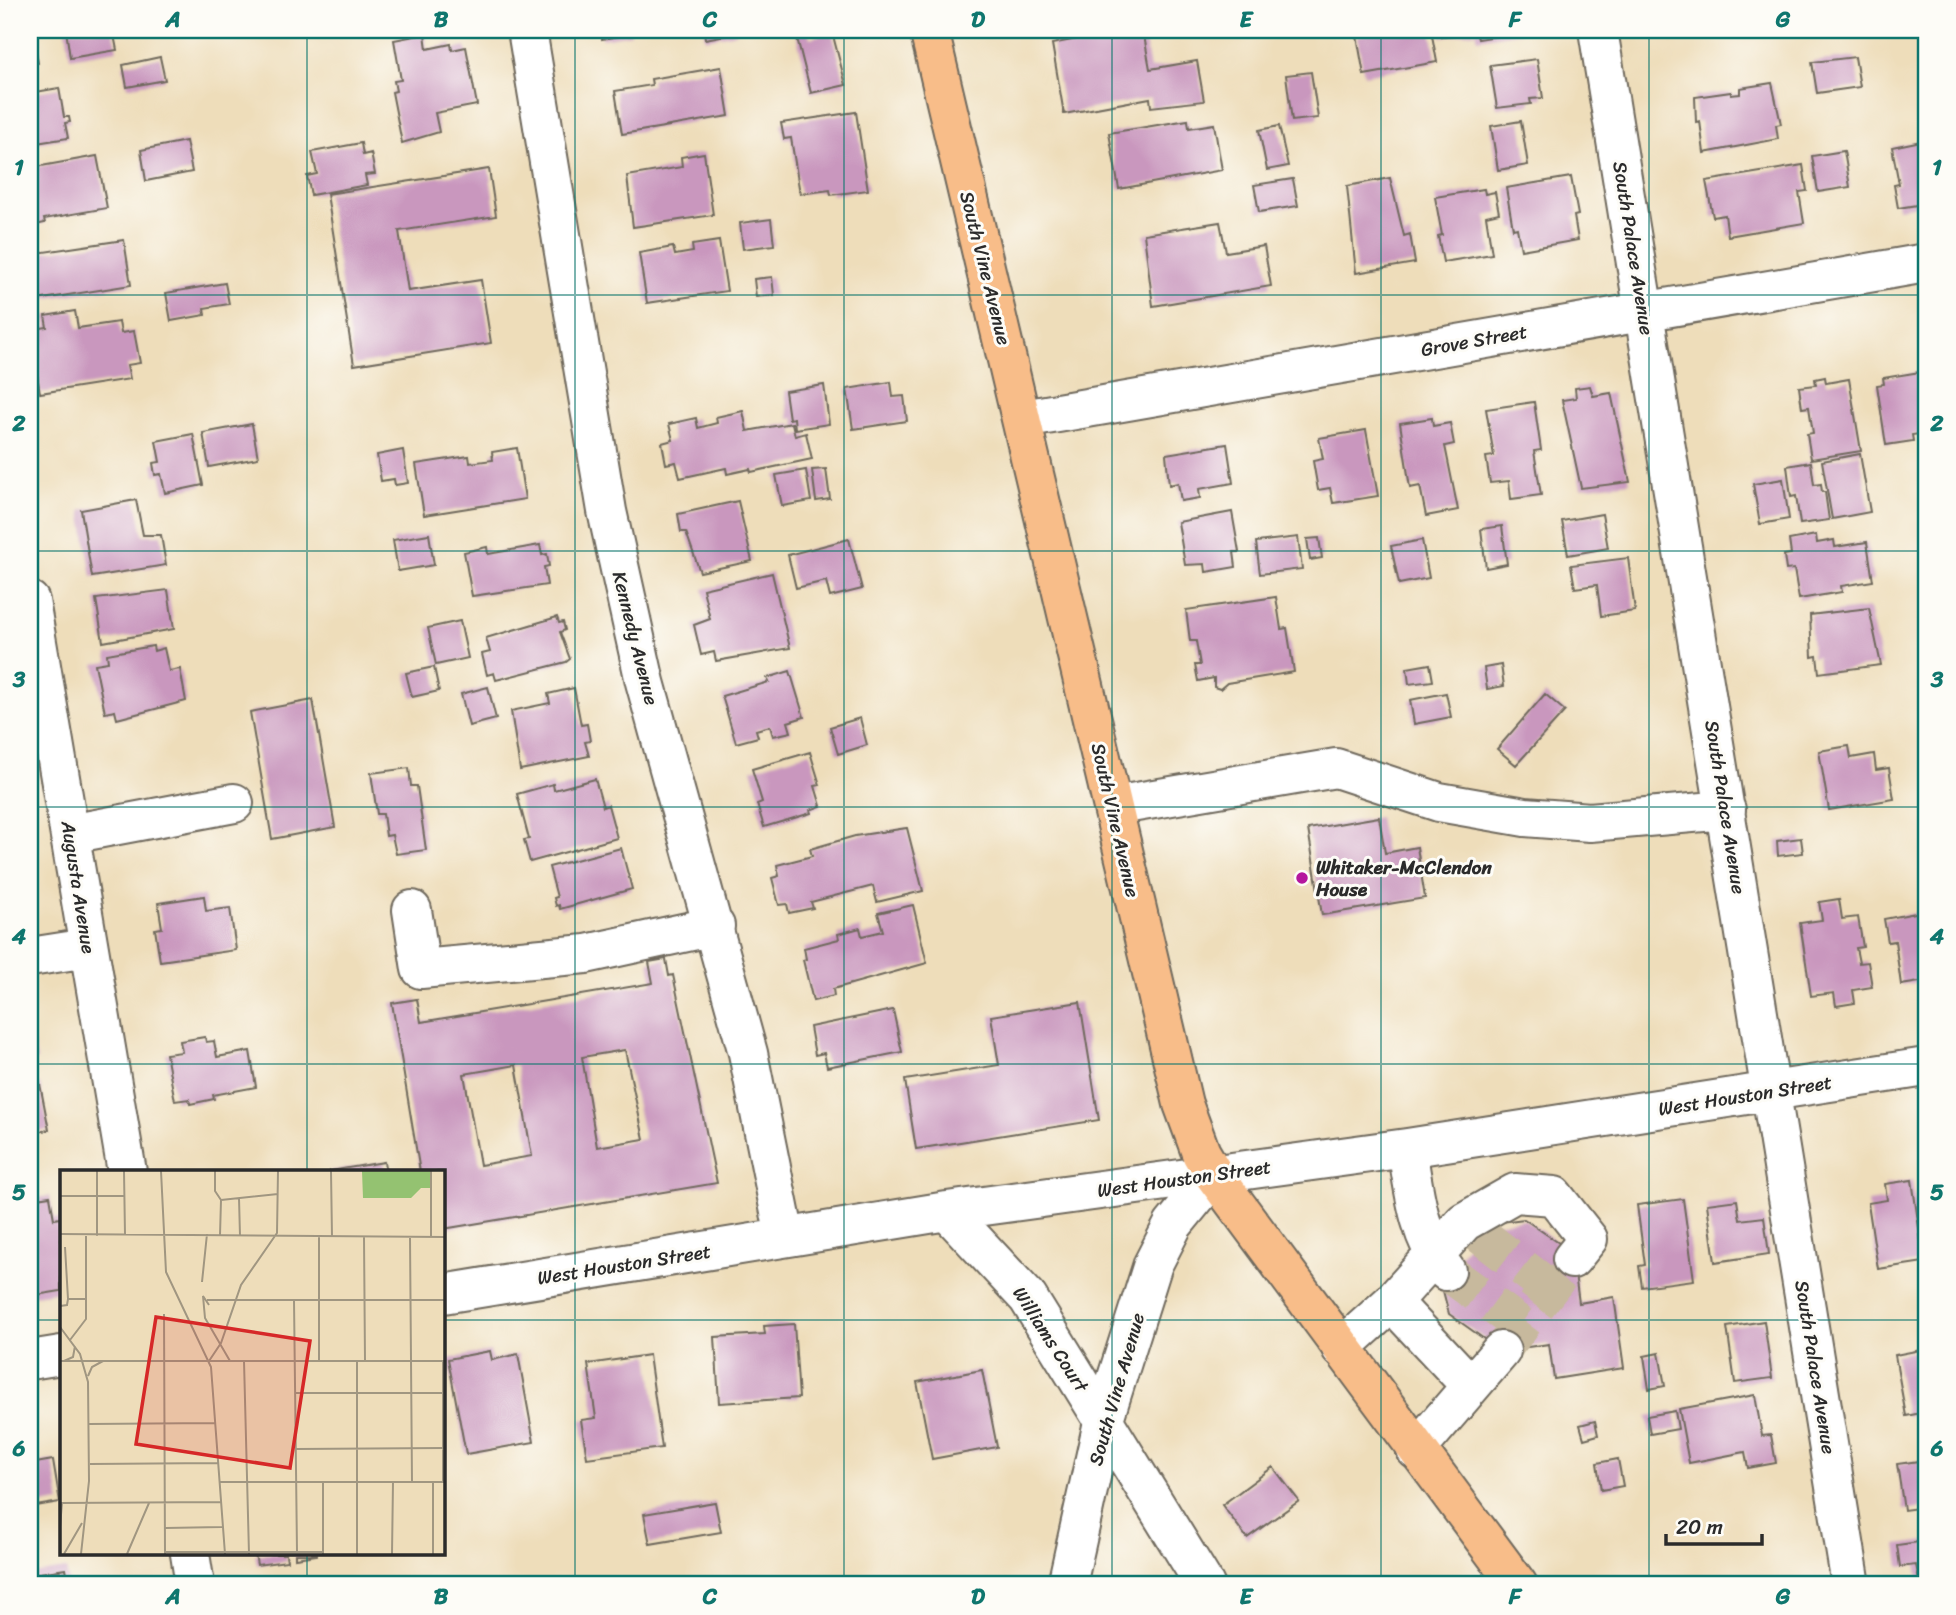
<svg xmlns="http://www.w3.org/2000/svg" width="1956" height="1615" font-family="Sriracha,sans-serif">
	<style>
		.building { fill: #c997be; fill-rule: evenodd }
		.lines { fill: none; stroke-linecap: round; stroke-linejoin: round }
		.minor-tunnel { stroke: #c7b99d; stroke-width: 38; stroke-dasharray: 38 19; stroke-linecap: butt }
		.minor-casing { stroke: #6f695d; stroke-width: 42 }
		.major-casing { stroke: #6f695d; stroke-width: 42 }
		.minor { stroke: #fff; stroke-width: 38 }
		.major { stroke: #f8bd89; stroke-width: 38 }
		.grid { fill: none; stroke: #0f766e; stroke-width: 2; stroke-opacity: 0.55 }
		.poi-dot { fill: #b5179e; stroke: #fdfcf7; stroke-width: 2.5 }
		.labels { text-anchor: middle; stroke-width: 6; stroke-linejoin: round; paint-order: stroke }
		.street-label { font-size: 19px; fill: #2b2b2b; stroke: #fdfcf7 }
		.poi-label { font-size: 19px; font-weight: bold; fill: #2b2b2b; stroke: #fdfcf7; text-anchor: start }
		.inset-road { fill: none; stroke: #a09681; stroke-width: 2 }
		.view { fill: #d62828; fill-opacity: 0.15; stroke: #d62828; stroke-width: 3.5 }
		.inset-edge { fill: none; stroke: #2b2b2b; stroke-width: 3.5 }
		.neatline { fill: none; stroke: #0f766e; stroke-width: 2.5 }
		.grid-label { font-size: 23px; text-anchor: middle; font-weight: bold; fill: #0f766e }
	</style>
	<rect width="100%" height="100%" fill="#fdfcf7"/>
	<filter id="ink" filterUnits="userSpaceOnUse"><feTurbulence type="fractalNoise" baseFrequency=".0143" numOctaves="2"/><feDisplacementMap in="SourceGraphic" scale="14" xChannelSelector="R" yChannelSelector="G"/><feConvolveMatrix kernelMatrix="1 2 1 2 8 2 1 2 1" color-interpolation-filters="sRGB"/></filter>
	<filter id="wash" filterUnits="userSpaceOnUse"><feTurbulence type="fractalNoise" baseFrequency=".00686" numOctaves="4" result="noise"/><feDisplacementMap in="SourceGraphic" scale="28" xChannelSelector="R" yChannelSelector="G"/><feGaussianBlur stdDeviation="1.57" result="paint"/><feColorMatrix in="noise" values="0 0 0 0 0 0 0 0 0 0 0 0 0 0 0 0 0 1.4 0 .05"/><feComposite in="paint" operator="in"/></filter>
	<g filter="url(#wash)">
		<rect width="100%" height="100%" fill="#eeddba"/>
		<g id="blocks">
			<!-- building -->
			<path class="building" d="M66,30h47l4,20 -47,8z
				M601,30h30v4l-29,5z
				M704,30h32l1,3 -32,6z
				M795,30h13l2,8 22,-6 14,53 -35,8z
				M1086,30h57l7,39 47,-8 7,40 -53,6 -1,-9 -86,16 -12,-70 35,-7z
				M1390,30h41l6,32 -73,13 -7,-39z
				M1440,30h88v1l-50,8 -2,-7 -35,5z
				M425,34l2,15 24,-5 1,6 14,-3 11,58 -42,8 4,19 -37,11 -10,-51 4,-1 -2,-10 7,-1 -7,-40z
				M33,36l5,27 -8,1v-27z
				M160,57l5,23 -38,7 -4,-22z
				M1855,57l5,30 -43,6 -5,-31z
				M1537,59l6,39 -13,1 1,5 -34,4 -7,-43z
				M721,67l8,49 -107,18 -7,-43 37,-6 -1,-6z
				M1311,72l7,46 -26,3 -6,-46z
				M1772,83l9,41 -5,1 2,14 -74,14 -4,-32 -4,1 -1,-25 36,-5v3l9,-1v-6z
				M59,88l5,29h5l1,5 -5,1 3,15 -38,6v-51z
				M856,112l12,78 -37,5 -1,-5 -30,4 -9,-56 -7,1 -3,-16z
				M1188,120l1,8 25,-4 8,46 -103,19 -10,-56z
				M1521,121l7,44 -30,5 -7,-44z
				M1279,126l9,40 -21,4 -8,-40z
				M1926,140v72h-8l-1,-7 -19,3 -4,-23 5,-1 -7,-37z
				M186,141l6,31 -46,9 -5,-31z
				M361,143l2,12 8,-2 4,21 -10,1 2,10 -56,10 -4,-19 10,-2 -5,-22z
				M1844,151l6,36 -32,5 -6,-36z
				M704,153l9,62 -80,12 -6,-51 55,-9 -1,-10z
				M97,156l10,52 -63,11 1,4 -15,3v-58z
				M1803,165l4,26 -8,1 5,31 -76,13 -3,-21 -12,2 -7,-36z
				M489,169l7,47 -97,15 9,60 73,-11 10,63 -137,22 -27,-171z
				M1571,177l7,38 -4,1 4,24 -57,10 -4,-22 -4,1 -7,-41z
				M1390,178l14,58 6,-2 5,29 -59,10 -9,-87z
				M1293,179l5,27 -39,6 -5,-27z
				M1484,189l1,5 10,-2 4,21 -13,3 6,38 -49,8 -5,-26 4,-1 -7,-38z
				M771,219l3,26 -31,4 -3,-26z
				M1220,222l6,30 38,-6 7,40 -118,20 -9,-72z
				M124,240l7,45 -101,16v-47z
				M719,241l8,50 -80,12 -8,-50 34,-6 2,8 18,-3 -1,-7z
				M772,277l2,18 -18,2 -2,-18z
				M225,283l4,21 -25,4 1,7 -34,6 -5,-28z
				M75,311l3,17 41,-6 2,11 13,-2 6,32 -13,2 3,14 -90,14 -9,-55h6l-2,-9 12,-2 -2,-11z
				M1926,371v62l-14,2 1,6 -27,4 -9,-60 7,-1 -1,-6z
				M1825,377l1,6 23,-4 12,72 -50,8 -4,-25 6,-1 -4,-26 -7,1 -3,-21 17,-2 -1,-6z
				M891,382l2,15 11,-1 3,25 -54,8 -6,-40z
				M824,385l5,39 -34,5 -1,-11 -5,1 -4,-28z
				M1590,386l3,10 18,-3 19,89 -49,6 -19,-88 14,-2 -1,-10z
				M1534,402l7,48 -7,1 7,44 -30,4 -2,-18 -19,2 -4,-26 8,-1 -8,-47z
				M743,411l4,20 45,-8 3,13 11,-3 6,26 -61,13 -1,-3 -23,5 -1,-6 -46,10 -4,-16 -10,2 -4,-21 11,-3 -4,-16 27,-6 2,10 19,-5 -1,-6z
				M1432,418l1,8 17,-3 4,21 -9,2 13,64 -32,6 -6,-30 -10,2 -10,-65z
				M252,424l6,34 -49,9 -6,-34z
				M1366,430l12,66 -45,7 -3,-15 -12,2 -5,-29 10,-2 -4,-21z
				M193,434l10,51 -38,8 -4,-19 -6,1 -2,-12 7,-1 -4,-21z
				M1227,444l6,39 -34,6 1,9 -19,3 -3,-18 -9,2 -3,-31z
				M517,448l8,51 -101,16 -8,-51 53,-8 1,7 23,-3 -1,-8z
				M403,450l5,33 -13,2 -1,-6 -13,2 -4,-26z
				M1860,454l10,58 -38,7 -10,-58z
				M1811,462l3,23 7,-1 1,8h3l4,28 -29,4 -4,-28 -5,1 -4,-31z
				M826,469l4,30 -14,2 -4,-31z
				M806,470l5,31 -29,5 -6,-31z
				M1783,479l6,40 -29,5 -7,-40z
				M136,500l7,35h18l5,30 -74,12 -11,-67z
				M738,501l14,60 -52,11 -14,-40h-5l-3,-18z
				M1921,511h5v27h-1z
				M1232,512l7,40h-5l2,15 -30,5 -1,-8 -20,1 -7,-43z
				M1602,514l6,34 -40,7 -6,-34z
				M1502,526l5,38 -21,4 -5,-39z
				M429,534l5,31 -36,6 -5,-31z
				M1816,535l1,8 17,-3 1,7 32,-5 6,39 -32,5 1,6 -43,7 -5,-30 -8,1 -2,-15 7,-1 -2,-14z
				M1298,537l4,32 -42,5 -4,-32z
				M1319,538l3,20 -12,2 -3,-21z
				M849,539l13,50 -32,8 -4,-16 -30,7 -8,-33z
				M1422,540l7,38 -30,6 -8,-38z
				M540,545l2,10 5,-1 2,12 -5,1 3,18 -75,11 -8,-44 23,-5 1,7z
				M1628,558l7,53 -34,5 -4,-31 -22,3 -4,-23z
				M772,573l18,75 -74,13 -2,-9 -13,3 -7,-30 16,-6 -7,-30z
				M168,590l6,39 -71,13 -7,-43z
				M1276,597l5,32 6,-1 7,44 -67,11 -7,6 -6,-2v-9l-16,3 -3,-16h5l-4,-24h-6l-4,-31z
				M1869,608l12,57 -62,8 -2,-17 -5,1 -2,-42z
				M557,617l2,6 4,-1 2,8 -5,2 10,27 -4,3 -70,18 -2,-7 -7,2 -5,-21 8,-2 -4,-14z
				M460,621l8,37 -32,7 -8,-37z
				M153,646l1,5 10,-3 5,23 11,-2 6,32 -69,18 -2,-8 -10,2 -10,-49 13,-2 -1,-8z
				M1430,664l3,17 -24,3 -2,-16z
				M1501,665l3,21 -17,3 -3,-21z
				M434,667l5,24 -27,6 -6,-24z
				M790,671l14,46 -16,5 3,10 -18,4 -3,-10 -14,4 2,7 -22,6 -14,-47 47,-14 -2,-4z
				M488,687l8,32 -27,7 -8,-32z
				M574,688l7,37 6,-1 3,17 -5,1 4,14 -69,14 -9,-59 39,-8 -2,-9z
				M1446,693l5,24 -37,7 -4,-24z
				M1545,694l20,17 -49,54 -19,-16z
				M313,700l22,127 -63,12 -22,-127z
				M860,718l7,27 -29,9 -8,-27z
				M1849,746l2,12 23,-4 2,16 13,-2 5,31 -65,11 -10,-59z
				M810,752l10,33 -5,1 6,20 -11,4 1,3 -47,14 -7,-23 5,-2 -10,-33z
				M409,768l2,18h6l9,64 -30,4 -4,-19 -6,1 -3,-22h-6l-6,-41z
				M595,779l8,28 5,-2 9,33 -87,24 -6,-22 5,-1 -12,-45 36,-10 1,6z
				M1379,817l6,36 32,-6 8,51 -103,17 -14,-86z
				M907,828l16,63 -46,11 -4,-16 -62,16 2,6 -24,5 -2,-9 -8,1 -7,-27 7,-2 -2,-11 35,-9 -2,-7 45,-13z
				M1801,838l2,15 -25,3 -1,-15z
				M621,848l11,41 -72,20 -1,-4 -3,1 -2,-8 3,-1 -8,-30z
				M204,896l2,15 24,-3 6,42 -76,11 -5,-32 7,-1 -4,-25z
				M1839,899l3,20 16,-2 5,30 -7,1 3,15 9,-1 4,25 -19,3 2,13 -19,3 -2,-13 -23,3 -11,-73 22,-3 -3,-18z
				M913,905l14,58 -94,26 1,7 -21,5 -10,-41 3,-1 -2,-11 35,-9 -1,-5 22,-6 2,8 21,-5 -5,-18z
				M1926,911v70l-25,4 -6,-44 -7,1 -4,-23z
				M666,959l3,17 4,-1 44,208 -274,46v-57h-23l-28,-169 25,-4 4,23 232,-39 -4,-21zM625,1050l19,89 -47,8 -15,-90zM516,1065l16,91 -52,9 -16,-91z
				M1080,1002l19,118 -183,29 -11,-69 94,-15 -8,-49z
				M893,1010l9,42 -75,15 -3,-14 -9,2 -5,-28z
				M30,1026l7,34 -7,2z
				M205,1037l1,5 8,-1 3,16 33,-6 6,36 -43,8 1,4 -24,5 -1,-5 -14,2 -9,-47 16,-2 -2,-11z
				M40,1084l9,46 -19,3v-47z
				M384,1162l2,10h-56v-1z
				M1912,1180l12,82 -46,7 -10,-66 19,-3 -2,-16z
				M50,1196l4,23 7,-1v73l-31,5v-97z
				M1683,1199l11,81 -52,7 -3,-21 6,-1 -8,-60z
				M1737,1200l3,20 24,-3 5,37 -54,8 -8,-58z
				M1524,1219l48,33 7,51 35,-6 10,71 -70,11 -5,-35 -48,7 -52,-37 -8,-31 5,-12 40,-47z
				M1764,1321l8,57 -37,5 -8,-56z
				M794,1324l5,74 -80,5 -4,-66 50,-3 -1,-8z
				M1926,1349v63l-20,4 -11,-61z
				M490,1351l2,9 26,-6 16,88 -68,12 -18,-95z
				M1659,1353l6,33 -16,3 -5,-33z
				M649,1355l13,93 -75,10 -6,-38 15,-2 -8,-54z
				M982,1370l15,77 -65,12 -15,-77z
				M1755,1395l7,41 9,-1 5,28 -28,5 -3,-16 -56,11 -10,-54z
				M1675,1411l3,18 -28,5 -3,-18z
				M1595,1421l3,14 -14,4 -4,-14z
				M1618,1459l5,27 -22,4 -4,-27z
				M53,1460l7,42 -30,5v-43z
				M1926,1460v47l-22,3 -7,-46z
				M1273,1467l26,34 -52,37 -25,-33z
				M715,1502l6,30 -71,12 -6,-30z
				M1926,1541v44h-6l-4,-20 -16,2 -3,-22z
				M255,1554h31l1,7 -30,4z
				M295,1554h22v1l-22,3z
				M30,1565l3,9 33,-5 3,16h-39z"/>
		</g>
	</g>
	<g filter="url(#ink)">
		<use href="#blocks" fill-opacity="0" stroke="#6f695d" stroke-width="2"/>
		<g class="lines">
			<!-- minor-tunnel -->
			<path class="minor-tunnel" d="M1478,1233l71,55
				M1446,1271l74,54
				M1501,1351l71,-92"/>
			<!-- minor casing -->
			<g class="minor-casing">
				<path id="minor" d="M527,30l80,481 38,171 103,371 37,184
					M1598,30l253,1555
					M1023,419l903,-156
					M30,601l97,571
					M1113,806l223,-38 103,34 86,15 65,5 136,-12
					M70,834l164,-31
					M412,910l9,59 165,-15 129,-28
					M30,957l58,-9
					M1407,1148c7,43 11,88 39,123
					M947,1211l81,87 177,287
					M443,1294l504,-83 460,-63 519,-81
					M1341,1348l51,-46
					M30,1360l31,-5
					M1470,1385l-78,-83 72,-80 51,-29 39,3 34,43 -16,20
					M1416,1450l85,-99
					M190,1554l5,31
					M1067,1585l36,-163 50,-158 20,-39 41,-50"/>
			</g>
			<!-- major casing -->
			<g class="major-casing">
				<path id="major" d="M929,30l254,1074 18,49 13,22 304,410"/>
			</g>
			<!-- minor -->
			<use href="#minor" class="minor"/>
			<!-- major -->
			<use href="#major" class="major"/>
		</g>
	</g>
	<!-- grid -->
	<path class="grid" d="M307,30v1142M575,30v1555M844,30v1555M1112,30v1555M1381,30v1555M1649,30v1555M30,295h1896M30,551h1896M30,807h1896M30,1064h1896M30,1320h31M443,1320h1483M307,1554v31"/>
	<!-- markers -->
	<circle class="poi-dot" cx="1302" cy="878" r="7"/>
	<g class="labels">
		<!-- street labels -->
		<g class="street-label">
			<text transform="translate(1634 248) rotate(81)" y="7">South Palace Avenue</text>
			<text transform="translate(986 268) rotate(76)" y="7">South Vine Avenue</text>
			<text transform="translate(1474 340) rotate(-10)" y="7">Grove Street</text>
			<text transform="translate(636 638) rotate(76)" y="7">Kennedy Avenue</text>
			<text transform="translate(1726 807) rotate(81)" y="7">South Palace Avenue</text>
			<text transform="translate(1116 820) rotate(77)" y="7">South Vine Avenue</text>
			<text transform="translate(79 887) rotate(81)" y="7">Augusta Avenue</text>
			<text transform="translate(1745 1095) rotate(-9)" y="7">West Houston Street</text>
			<text transform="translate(1184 1178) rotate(-8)" y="7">West Houston Street</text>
			<text transform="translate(624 1264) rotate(-9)" y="7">West Houston Street</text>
			<text transform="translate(1051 1339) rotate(57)" y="7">Williams Court</text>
			<text transform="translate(1816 1367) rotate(81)" y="7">South Palace Avenue</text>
			<text transform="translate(1116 1389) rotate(-74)" y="7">South Vine Avenue</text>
		</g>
		<!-- poi labels -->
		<g class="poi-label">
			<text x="1316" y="874">Whitaker-McClendon<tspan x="1316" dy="22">House</tspan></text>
		</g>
	</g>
	<!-- overview -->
	<g transform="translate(60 1170)">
		<rect width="385" height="385" fill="#eeddba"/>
		<path d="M302,1h68v17h-9l-10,10h-48z" fill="#94c271"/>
		<path class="inset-road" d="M37,1v65M64,1l1,64M101,1l5,101 45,95 14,187M155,1v20l6,9M271,1l1,66M0,26h64M179,28l1,38M161,30l57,-6M0,64l385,3M160,65l1,-35M304,67l1,124M350,67l2,245M371,67v-66M5,77l3,52M142,112l5,-48M147,130h238M234,130l3,252M149,135l-6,-9 2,22 25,43M0,136l7,-1 1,-6h18M104,144l1,240M0,157l20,27 8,28 1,99 -8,73M10,170l16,-21v-83M0,191h385M4,191l9,-4 2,-11M149,191l12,-18 20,-58 36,-52 1,-62M184,191l5,193M259,191v-124M383,191v121M28,206l4,-9 11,-6M235,223h150M29,254l126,-1M235,279l150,-1M30,294l128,-1M159,312h226M263,312v72M373,312v72M0,333l161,-1M0,357l2,-24M105,358l57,-1M105,382h158M4,384l18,-31M67,384l22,-51M297,384v-193M332,384l1,-72"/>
		<path class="view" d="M96,147l154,24 -20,127 -154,-24z"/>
		<rect width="385" height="385" class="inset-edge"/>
	</g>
	<!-- margin -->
	<rect width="1956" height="1615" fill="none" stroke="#fdfcf7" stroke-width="77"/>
	<!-- scale -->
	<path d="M1666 1534v10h96v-10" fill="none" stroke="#2b2b2b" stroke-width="3.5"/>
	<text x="1676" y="1534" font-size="21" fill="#2b2b2b" stroke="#fdfcf7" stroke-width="5" paint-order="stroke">20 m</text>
	<rect x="38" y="38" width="1880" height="1538" class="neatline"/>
	<g class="grid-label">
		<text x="173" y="27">A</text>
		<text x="441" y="27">B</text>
		<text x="710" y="27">C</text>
		<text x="978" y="27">D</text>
		<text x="1246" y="27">E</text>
		<text x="1515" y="27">F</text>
		<text x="1783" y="27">G</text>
		<text x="19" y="175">1</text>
		<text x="1937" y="175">1</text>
		<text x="19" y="431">2</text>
		<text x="1937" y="431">2</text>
		<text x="19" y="687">3</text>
		<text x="1937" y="687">3</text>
		<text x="19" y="944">4</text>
		<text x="1937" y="944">4</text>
		<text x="19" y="1200">5</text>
		<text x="1937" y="1200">5</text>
		<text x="19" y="1456">6</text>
		<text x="1937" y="1456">6</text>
		<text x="173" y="1604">A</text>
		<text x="441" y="1604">B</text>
		<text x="710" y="1604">C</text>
		<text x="978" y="1604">D</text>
		<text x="1246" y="1604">E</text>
		<text x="1515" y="1604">F</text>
		<text x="1783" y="1604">G</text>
	</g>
</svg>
